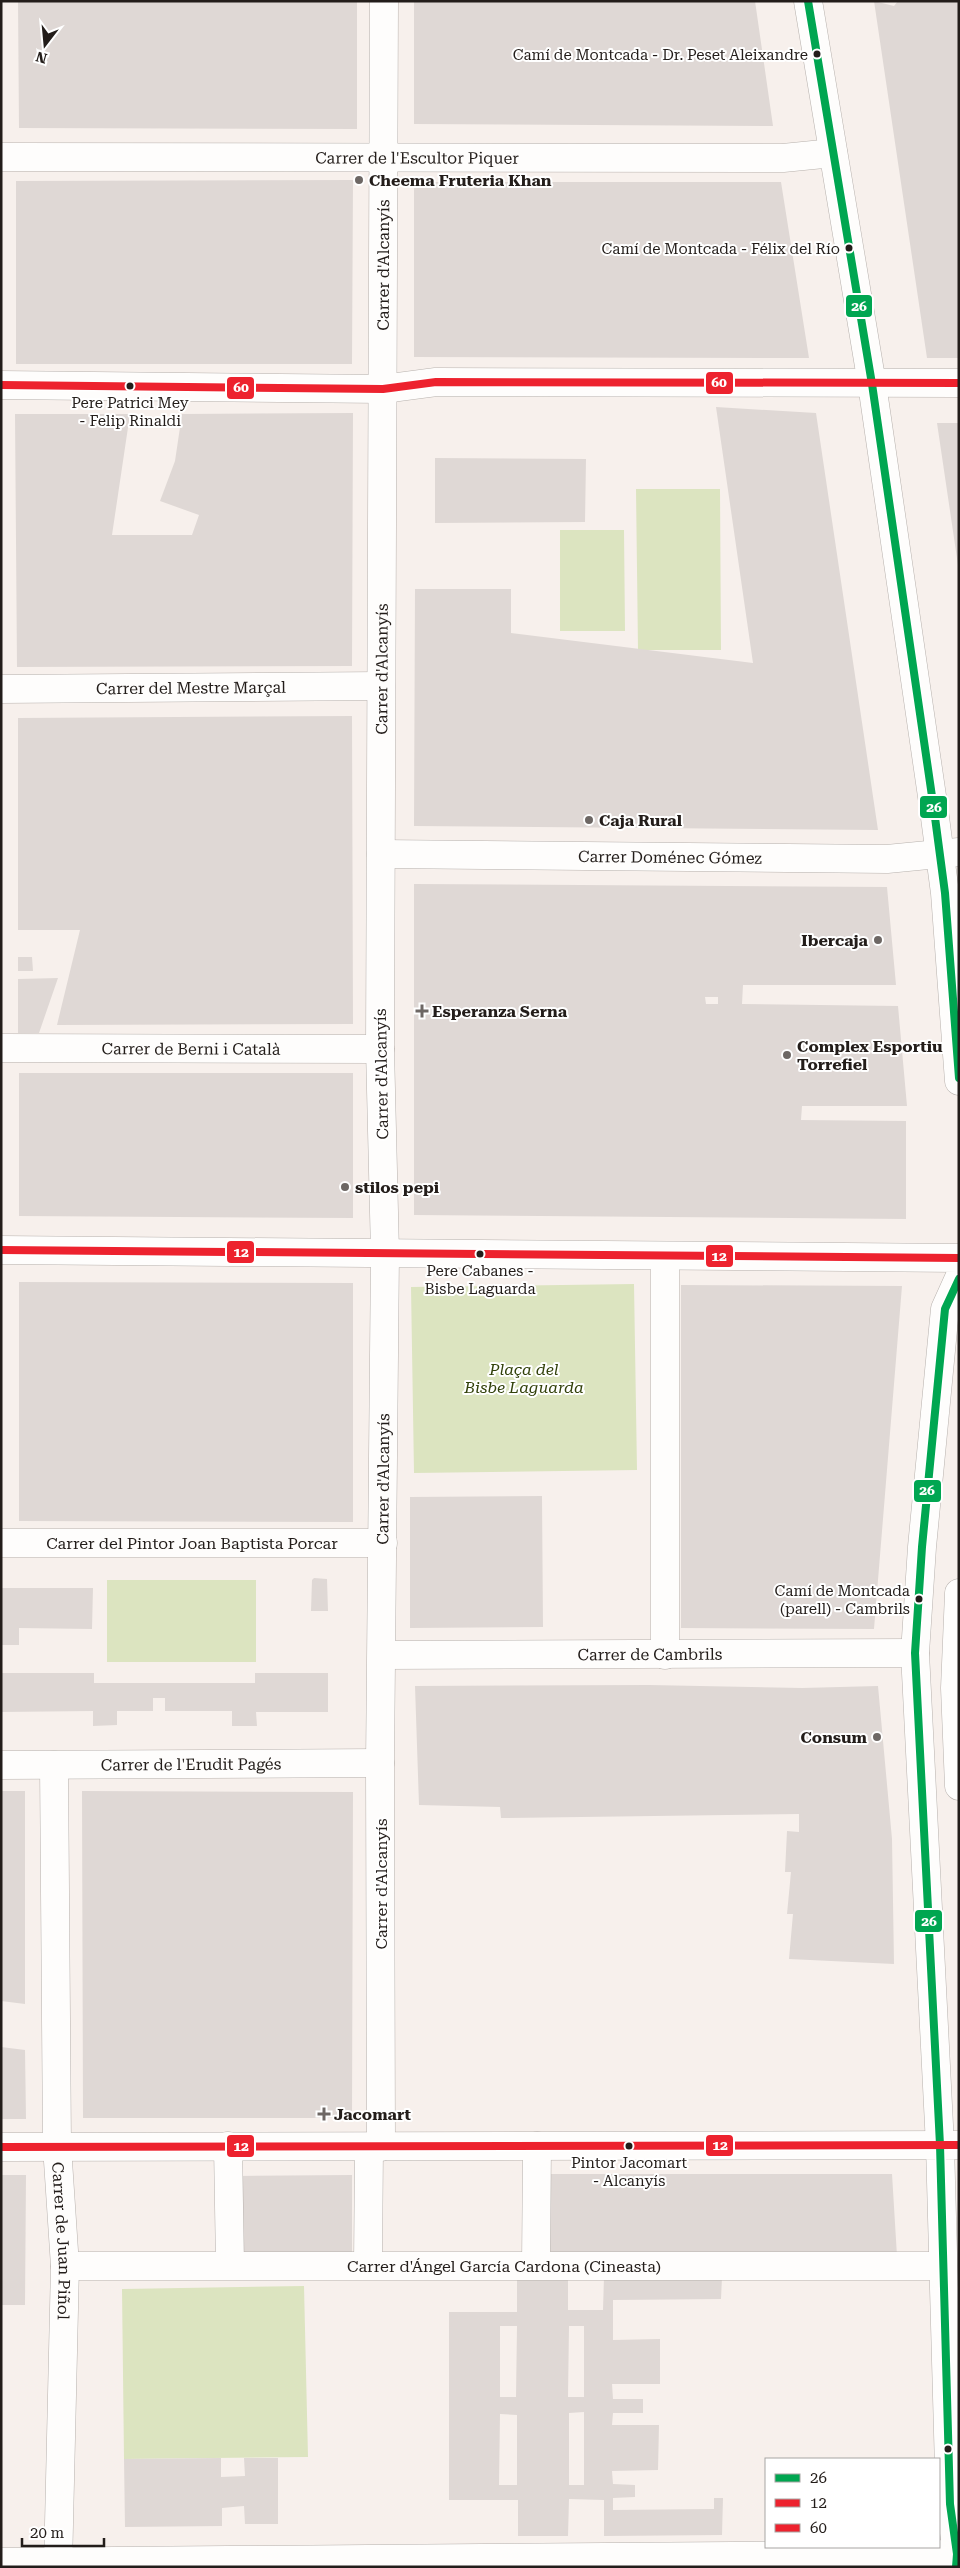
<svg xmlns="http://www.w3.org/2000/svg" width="960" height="2568" font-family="'Roboto Serif',serif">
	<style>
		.green { fill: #dce4c0 }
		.building { fill: #dfd8d5; fill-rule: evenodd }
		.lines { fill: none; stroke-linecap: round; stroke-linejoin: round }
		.street-casing { stroke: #b7b1ad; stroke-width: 29 }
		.secondary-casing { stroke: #b7b1ad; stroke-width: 29 }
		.street { stroke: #fefdfc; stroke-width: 28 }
		.secondary { stroke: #fefdfc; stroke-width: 28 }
		.bus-1-casing { stroke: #fff; stroke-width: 11 }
		.bus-2-casing { stroke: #fff; stroke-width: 11 }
		.bus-3-casing { stroke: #fff; stroke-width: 11 }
		.bus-1 { stroke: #00a651; stroke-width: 8 }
		.bus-2 { stroke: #ed222e; stroke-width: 8 }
		.bus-3 { stroke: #ed222e; stroke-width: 8 }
		.bus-dot { fill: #231d1a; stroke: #fff; stroke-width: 2 }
		.poi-dot { fill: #6d6764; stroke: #fff; stroke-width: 2 }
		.labels { text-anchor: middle; stroke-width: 4; stroke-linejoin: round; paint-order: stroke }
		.bus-label { font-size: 15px; fill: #231d1a; stroke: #fff; text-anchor: end }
		.street-label { font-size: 16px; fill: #231d1a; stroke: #fff }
		.poi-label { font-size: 16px; font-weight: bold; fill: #231d1a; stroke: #fff; text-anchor: start }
		.park-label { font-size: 16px; font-style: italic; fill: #32410a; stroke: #fff }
		.line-badge { stroke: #fff; stroke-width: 2 }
		.badge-label { font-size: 14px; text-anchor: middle; font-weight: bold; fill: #fff }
	</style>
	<rect width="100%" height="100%" fill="#f7f0ec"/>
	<!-- green -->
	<path class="green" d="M636,489h84l1,161h-83z
		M560,530h64l1,101h-65z
		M634,1284l3,186 -223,3 -3,-186z
		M107,1580h149v82h-149z
		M304,2286l4,171 -184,2 -2,-170z"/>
	<!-- building -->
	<path class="building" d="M18,1h339v128l-338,-1z
		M414,1h341l18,125 -359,-2z
		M874,1l20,5 4,-5h61v357h-32z
		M353,180l-1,184h-336v-183z
		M414,182h367l28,176 -395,-1z
		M716,407l100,6 62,417 -464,-4 1,-237h96v44l242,30z
		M353,413l-1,253 -335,1 -2,-253h115l-18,121h80l7,-20 -39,-14 15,-40 7,-47z
		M937,423h22v142h-1z
		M435,458l151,1 -1,63 -150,1z
		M352,716l1,308 -296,1 23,-95h-62v-212z
		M414,884l473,3 9,98h-153l-1,19 156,2 9,100h-105l-1,14 105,1v98l-492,-4zM705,997h13v7h-12z
		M18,957h14l1,14h-15z
		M58,978l-19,55h-21v-54z
		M19,1073h334v145l-334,-2z
		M19,1282l334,1v239l-334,-1z
		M681,1285l221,1 -28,343 -193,-1z
		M542,1496l1,131 -133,1v-131z
		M314,1578l13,1 1,32h-17l1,-31z
		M1,1588h92l-1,41 -73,-1v17h-18z
		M1,1673h93v10h161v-10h73v39h-72l1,14h-25v-15h-67v-13h-12v13h-36v14l-24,1v-15l-92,1z
		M649,1685l153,3 76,-2 14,153 2,125 -105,-5 4,-45h-6l4,-42h-6l2,-41 12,1v-18l-298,4 -1,-11 -81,-2 -4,-119z
		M1,1791h24v213l-24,-3z
		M82,1791l271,1 -1,326h-269z
		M1,2047l24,3 1,69h-25z
		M545,2174h347l5,82h-352z
		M1,2175h25l-1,130h-24z
		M352,2175v83l-115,-1v-81z
		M604,2277h118l-1,22 -108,1v40l47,-1v45h-48l1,15h30v14h-30l-1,12h47l-1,45 -46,1 1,13 22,1v12l-22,1v12l101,-1v-11h9l-1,37 -118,1v-36l-35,-1 -1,37h-50v-36h-69v-188h68v-34h51v32h35zM500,2326h17l-1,71h-16zM569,2326h15v71h-16zM584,2412v73h-15v-72zM500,2414l17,1v70h-18z
		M221,2458v19l24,-1 -1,-18h34v66h-33l-1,-18 -22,2v18l-97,1 -1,-68z"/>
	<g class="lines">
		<!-- street casing -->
		<g class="street-casing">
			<g id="street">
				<path id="s1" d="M1,157l782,1 50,-5"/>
				<path d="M1,385l382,4 53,-7 523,1"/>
				<path id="s2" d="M1,689l380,-3"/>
				<path id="s3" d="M381,854l506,5 72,-7"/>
				<path id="s4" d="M1,1048l379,1"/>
				<path d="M665,1256v399"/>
				<path id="s5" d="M1,1543h382"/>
				<path id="s6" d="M382,1655l533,-2"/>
				<path id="s7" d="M1,1765l379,-2"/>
				<path id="s8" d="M54,1765l3,381 8,120 -7,301"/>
				<path d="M228,2146l2,119"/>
				<path id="s9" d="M381,2147l-1,-384 5,-510 -5,-204 4,-1048"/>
				<path d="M368,2265l1,-118"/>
				<path d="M536,2265l1,-119"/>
				<path id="s10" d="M65,2266h878"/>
				<path d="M1,2562l958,-8"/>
			</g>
		</g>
		<!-- secondary casing -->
		<g class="secondary-casing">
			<path id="secondary" d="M808,1l64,383 62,426 11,83 14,188
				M1,1250l958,8
				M959,1593l-4,95 4,98
				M1,2147l956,-2
				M956,2567l1,-13 -7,-50 -10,-359 -25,-492 7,-106 23,-238 14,-31"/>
		</g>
		<!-- street -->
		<use href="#street" class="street"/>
		<!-- secondary -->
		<use href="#secondary" class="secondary"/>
		<!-- bus-1 casing -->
		<g class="bus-1-casing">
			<path id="bus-1" d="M808,1l64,383 62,426 11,83 14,185
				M956,2567l1,-13 -7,-50 -10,-359 -25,-492 7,-106 23,-238 14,-30"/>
		</g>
		<!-- bus-2 casing -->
		<g class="bus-2-casing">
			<path id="bus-2" d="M1,1250l958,8
				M1,2147l958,-2"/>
		</g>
		<!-- bus-3 casing -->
		<g class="bus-3-casing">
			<path id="bus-3" d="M1,385l382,4 53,-7 523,1"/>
		</g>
		<!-- bus-1 -->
		<use href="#bus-1" class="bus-1"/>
		<!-- bus-2 -->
		<use href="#bus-2" class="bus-2"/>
		<!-- bus-3 -->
		<use href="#bus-3" class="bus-3"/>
	</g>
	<!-- markers -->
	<g class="bus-dot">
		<circle cx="817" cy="54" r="4.5"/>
		<circle cx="849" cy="248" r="4.5"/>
		<circle cx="130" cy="386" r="4.5"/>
		<circle cx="480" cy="1254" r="4.5"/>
		<circle cx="919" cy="1599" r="4.5"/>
		<circle cx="629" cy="2146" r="4.5"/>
		<circle cx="948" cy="2449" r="4.5"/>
	</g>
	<g class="poi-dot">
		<circle cx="359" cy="180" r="5"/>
		<circle cx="589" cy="820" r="5"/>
		<circle cx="878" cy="940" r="5"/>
		<path d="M419.5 1003.5h5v5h5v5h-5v5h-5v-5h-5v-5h5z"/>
		<circle cx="787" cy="1055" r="5"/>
		<circle cx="345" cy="1187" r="5"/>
		<circle cx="877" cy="1737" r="5"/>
		<path d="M321.5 2106.5h5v5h5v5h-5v5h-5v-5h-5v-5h5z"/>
	</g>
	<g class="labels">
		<!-- bus labels -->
		<g class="bus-label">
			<text x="808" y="60">Camí de Montcada - Dr. Peset Aleixandre</text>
			<text x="840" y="254">Camí de Montcada - Félix del Río</text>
			<text x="130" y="408" text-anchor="middle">Pere Patrici Mey<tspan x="130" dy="18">- Felip Rinaldi</tspan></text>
			<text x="480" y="1276" text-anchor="middle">Pere Cabanes -<tspan x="480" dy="18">Bisbe Laguarda</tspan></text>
			<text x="910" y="1596">Camí de Montcada<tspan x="910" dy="18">(parell) - Cambrils</tspan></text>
			<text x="629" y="2168" text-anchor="middle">Pintor Jacomart<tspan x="629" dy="18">- Alcanyís</tspan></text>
		</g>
		<!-- street labels -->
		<g class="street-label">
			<text dy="6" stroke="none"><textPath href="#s1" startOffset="416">Carrer de l'Escultor Piquer</textPath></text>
			<text dy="6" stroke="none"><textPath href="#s9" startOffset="1882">Carrer d'Alcanyís</textPath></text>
			<text dy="6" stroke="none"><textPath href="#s9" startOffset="1478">Carrer d'Alcanyís</textPath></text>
			<text dy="6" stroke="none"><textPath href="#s2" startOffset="190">Carrer del Mestre Marçal</textPath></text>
			<text dy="6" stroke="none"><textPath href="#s3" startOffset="289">Carrer Doménec Gómez</textPath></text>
			<text dy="6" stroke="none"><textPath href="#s4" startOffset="190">Carrer de Berni i Català</textPath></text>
			<text transform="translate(381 1074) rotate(-91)" y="6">Carrer d'Alcanyís</text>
			<text dy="6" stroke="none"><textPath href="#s9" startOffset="668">Carrer d'Alcanyís</textPath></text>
			<text dy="6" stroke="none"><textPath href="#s5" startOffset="191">Carrer del Pintor Joan Baptista Porcar</textPath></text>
			<text dy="6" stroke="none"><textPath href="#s6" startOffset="268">Carrer de Cambrils</textPath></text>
			<text dy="6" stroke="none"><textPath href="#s7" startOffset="190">Carrer de l'Erudit Pagés</textPath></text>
			<text transform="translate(381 1884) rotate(-90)" y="6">Carrer d'Alcanyís</text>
			<text dy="6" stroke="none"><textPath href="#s8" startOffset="476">Carrer de Juan Piñol</textPath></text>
			<text dy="6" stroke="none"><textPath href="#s10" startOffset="439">Carrer d'Ángel García Cardona (Cineasta)</textPath></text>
		</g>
		<!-- poi labels -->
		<g class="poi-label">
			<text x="369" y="186">Cheema Fruteria Khan</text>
			<text x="599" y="826">Caja Rural</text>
			<text x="868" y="946" text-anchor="end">Ibercaja</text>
			<text x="432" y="1017">Esperanza Serna</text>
			<text x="797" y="1052">Complex Esportiu<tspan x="797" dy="18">Torrefiel</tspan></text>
			<text x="355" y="1193">stilos pepi</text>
			<text x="867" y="1743" text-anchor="end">Consum</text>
			<text x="334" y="2120">Jacomart</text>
		</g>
		<!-- park labels -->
		<g class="park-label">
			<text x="524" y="1375">Plaça del<tspan x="524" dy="18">Bisbe Laguarda</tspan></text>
		</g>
	</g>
	<g class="line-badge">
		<rect x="845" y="294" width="28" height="24" rx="5" fill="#00a651"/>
		<rect x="705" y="371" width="29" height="24" rx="5" fill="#ed222e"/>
		<rect x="226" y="376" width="29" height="24" rx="5" fill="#ed222e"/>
		<rect x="919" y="795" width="29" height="24" rx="5" fill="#00a651"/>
		<rect x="226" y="1240" width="29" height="24" rx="5" fill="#ed222e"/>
		<rect x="705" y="1244" width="29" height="24" rx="5" fill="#ed222e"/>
		<rect x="913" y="1479" width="29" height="24" rx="5" fill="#00a651"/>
		<rect x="914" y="1909" width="29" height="24" rx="5" fill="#00a651"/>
		<rect x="705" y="2134" width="29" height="23" rx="5" fill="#ed222e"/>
		<rect x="226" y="2134" width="29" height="24" rx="5" fill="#ed222e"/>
	</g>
	<g class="badge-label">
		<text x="859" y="311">26</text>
		<text x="719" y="387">60</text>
		<text x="241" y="392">60</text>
		<text x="934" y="812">26</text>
		<text x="241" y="1257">12</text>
		<text x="719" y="1261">12</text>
		<text x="927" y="1495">26</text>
		<text x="929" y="1926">26</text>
		<text x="720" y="2150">12</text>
		<text x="241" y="2151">12</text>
	</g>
	<!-- border -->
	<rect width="960" height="2568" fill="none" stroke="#231d1a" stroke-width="5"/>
	<!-- legend -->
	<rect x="765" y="2458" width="175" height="90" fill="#ffffff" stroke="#a7a5a3"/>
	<rect x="775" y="2474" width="25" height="8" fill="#00a651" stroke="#a7a5a3"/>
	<text x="810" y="2483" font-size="15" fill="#231d1a">26</text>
	<rect x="775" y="2499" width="25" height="8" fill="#ed222e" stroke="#a7a5a3"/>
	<text x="810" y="2508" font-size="15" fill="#231d1a">12</text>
	<rect x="775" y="2524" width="25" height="8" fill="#ed222e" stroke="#a7a5a3"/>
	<text x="810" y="2533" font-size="15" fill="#231d1a">60</text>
	<!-- north arrow -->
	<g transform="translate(45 45) rotate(196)" stroke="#ffffff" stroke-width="4" paint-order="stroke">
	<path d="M0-4L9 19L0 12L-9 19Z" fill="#231d1a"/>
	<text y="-8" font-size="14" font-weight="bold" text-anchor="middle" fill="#231d1a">N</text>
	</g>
	<!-- scale -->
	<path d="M22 2538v8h82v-8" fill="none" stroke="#231d1a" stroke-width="2.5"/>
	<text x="30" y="2538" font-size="15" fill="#231d1a" stroke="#ffffff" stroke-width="4" paint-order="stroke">20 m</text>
</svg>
